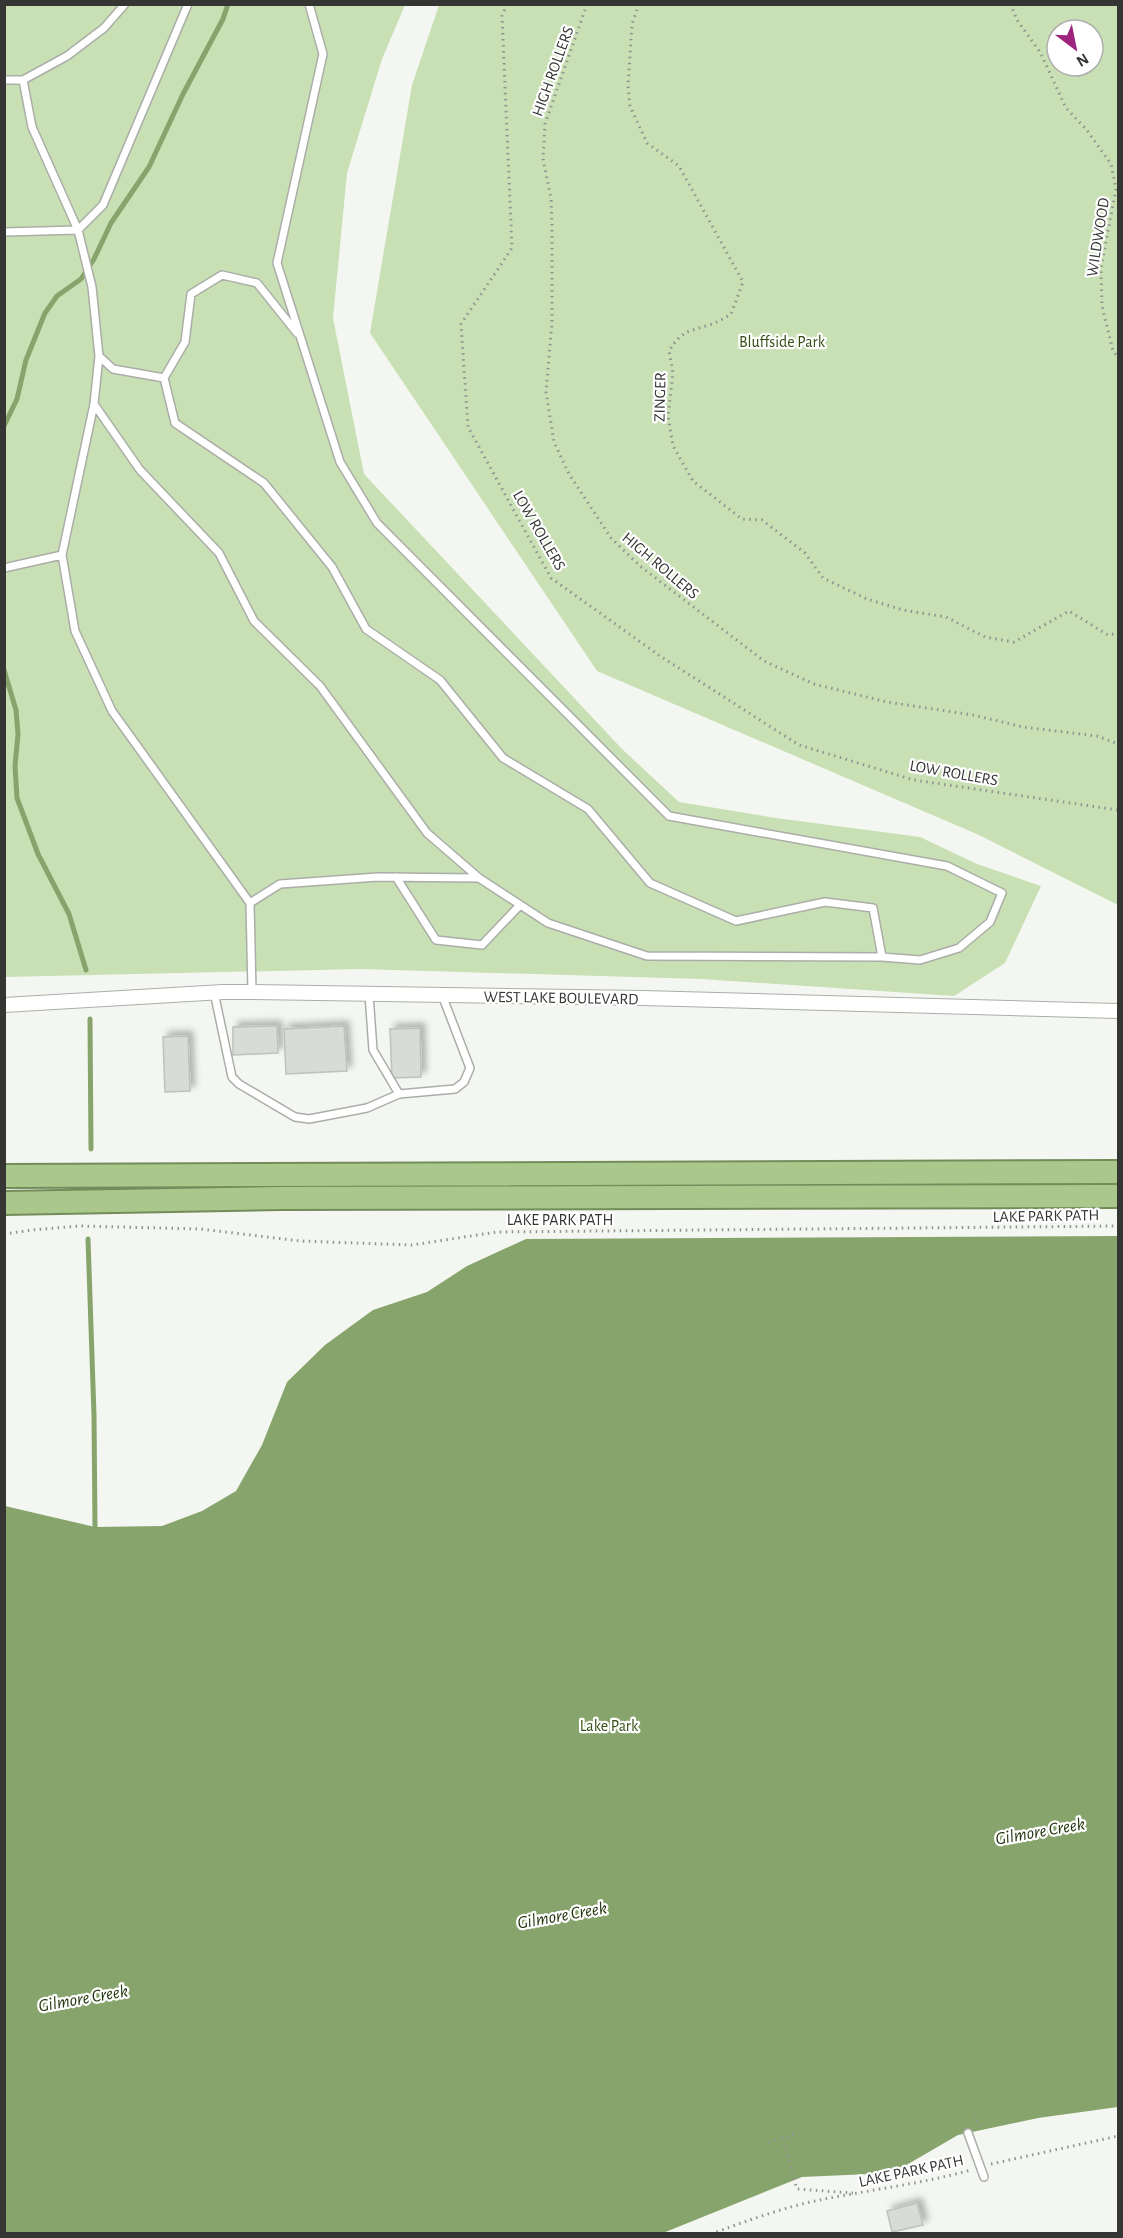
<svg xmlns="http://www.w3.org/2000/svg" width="1123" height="2238" font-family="'Alegreya Sans',sans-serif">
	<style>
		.green { fill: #c8e0b4; fill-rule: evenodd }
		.water { fill: #88a46d }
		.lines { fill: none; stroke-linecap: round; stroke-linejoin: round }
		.stream { stroke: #88a46d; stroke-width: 5 }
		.building { fill: #d8dcd6; stroke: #bec1bc; stroke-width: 1.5; filter: url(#shadow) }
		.service-casing { stroke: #abaea8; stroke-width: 10 }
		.minor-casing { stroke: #abaea8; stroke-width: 16 }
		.trunk-casing { stroke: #738c5a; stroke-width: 26 }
		.path { stroke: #91938f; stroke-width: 3; stroke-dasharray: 1.5 4.5; stroke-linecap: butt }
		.service { stroke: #fff; stroke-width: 7 }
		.minor { stroke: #fff; stroke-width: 14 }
		.trunk { stroke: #aac88c; stroke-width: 22 }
		.labels { text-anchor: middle; stroke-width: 4.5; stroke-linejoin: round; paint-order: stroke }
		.street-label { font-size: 16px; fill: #353634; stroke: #fff }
		.park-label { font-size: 16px; fill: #344e14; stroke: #fff }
		.water-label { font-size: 18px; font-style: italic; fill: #23360e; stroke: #fff }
	</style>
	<defs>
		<filter id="shadow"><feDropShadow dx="5" dy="-5" stdDeviation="3" flood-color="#0004"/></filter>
	</defs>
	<rect width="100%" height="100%" fill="#f4f7f1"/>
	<!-- green -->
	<path class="green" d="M4,5h401l-23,54 -35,114 -14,145 31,156 258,275 57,53 97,16 144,19 57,27 64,22 -36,77 -51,33 -253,-17 -340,-10 -356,8z
		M439,5h679v900l-139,-70 -382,-164 -227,-338 42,-248zM1057,30h36v36h-36z"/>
	<!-- water -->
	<path class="water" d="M1118,1236v871l-80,11 -80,17 -55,32 -34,7 -67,3 -139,56 -658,1v-728l90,21 67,-1 40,-15 34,-20 26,-46 25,-63 38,-37 48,-35 54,-18 40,-26 59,-27z"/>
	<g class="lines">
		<!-- stream -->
		<path class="stream" d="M4,426l13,-27 9,-39 19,-47 12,-17 24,-17 13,-20 17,-36 38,-56 34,-73 40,-75 5,-15
			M4,670l12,40 2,24 -3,32 2,32 21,56 31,60 17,56
			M90,1019l1,130
			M88,1239l6,176 1,112"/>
	</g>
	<!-- building -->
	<path class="building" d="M277,1026l1,27 -45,2v-28z
		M344,1026l3,45 -61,3 -2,-45z
		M420,1028l1,49 -29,1 -2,-49z
		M188,1036l2,55 -25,1 -2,-55z
		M917,2203l6,22 -31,7 -5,-21z"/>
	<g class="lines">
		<!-- service casing -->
		<g class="service-casing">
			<path id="service" d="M4,80h19l44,-24 37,-28 21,-24
				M23,80l9,47 46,103 14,57 7,69 -5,48 -32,151 13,76 37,80 138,192 2,89
				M4,232l74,-2 25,-25 85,-201
				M99,356l14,13 51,9 21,-36 6,-48 31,-19 35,8 40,50
				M164,378l11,45 89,60 68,84 34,62 74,51 63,78 85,51 62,74 86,38 89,-19 48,6 9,49
				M94,404l46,66 79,83 35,68 66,65 107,147 52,45
				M4,568l58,-13
				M396,877l40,63 46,5 38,-40
				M250,903l30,-19 98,-7 101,1 69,45 99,33 235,1 38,3 39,-12 31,-26 12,-29 -55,-27 -278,-50 -292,-293 -37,-61 -63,-199 46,-209 -14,-50
				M214,992l18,85 7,7 56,33 14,2 58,-11 32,-14 56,-5 9,-7 6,-14 -28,-73
				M369,994l4,56 26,44
				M968,2133l16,44"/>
		</g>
		<!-- minor casing -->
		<g class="minor-casing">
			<path id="minor" d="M4,1005l219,-13h29l391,6 475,13"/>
		</g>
		<!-- trunk casing -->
		<g class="trunk-casing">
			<path id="trunk" d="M4,1176l1114,-4
				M4,1203l276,-5 838,-2"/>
		</g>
		<!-- path -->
		<path class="path" d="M507,4l-5,12 10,232 -51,76 7,103 83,151 109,78 139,89 115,35 204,30
			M587,4l-42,120 -2,35 8,39 1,29v95l-6,70 8,50 15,32 42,64 29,28 124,95 50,23 73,18 86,13 50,12 74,9 21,8
			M639,4l-7,20 -4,62 2,20 17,37 32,23 64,116 -12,32c-7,4 -14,9 -22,11 -21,7 -27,5 -40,26l4,22 -5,43 5,30 20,35 49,38 20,1 43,33 18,25 44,21 36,11 43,7 39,20 29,5 55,-31 39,24 10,-2
			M1014,4l-2,4 5,12 23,32 26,56 20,21 25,35 5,25 -15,79 1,38 11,45 5,6
			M4,1234l28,-4 48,-4 121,3 99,12 112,4 85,-13 621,-6
			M975,2114l6,15
			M782,2138l15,51 56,4
			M769,2142l27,-8
			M991,2164l127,-28
			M711,2234c38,-14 79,-29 119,-36 47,-9 94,-15 141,-28"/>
		<!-- service -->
		<use href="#service" class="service"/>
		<!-- minor -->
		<use href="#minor" class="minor"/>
		<!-- trunk -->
		<use href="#trunk" class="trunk"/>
	</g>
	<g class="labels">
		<!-- street labels -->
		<g class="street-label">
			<text transform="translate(552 71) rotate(-70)" y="6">HIGH ROLLERS</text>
			<text transform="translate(1097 237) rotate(-81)" y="6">WILDWOOD</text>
			<text transform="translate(659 397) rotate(-89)" y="6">ZINGER</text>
			<text transform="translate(540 530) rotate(60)" y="6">LOW ROLLERS</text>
			<text transform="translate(661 565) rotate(40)" y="6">HIGH ROLLERS</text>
			<text transform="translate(954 772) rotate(10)" y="6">LOW ROLLERS</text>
			<text transform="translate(561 997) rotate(1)" y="6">WEST LAKE BOULEVARD</text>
			<text transform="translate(1046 1215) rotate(-1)" y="6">LAKE PARK PATH</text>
			<text x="560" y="1225">LAKE PARK PATH</text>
			<text transform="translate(911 2170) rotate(-12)" y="6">LAKE PARK PATH</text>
		</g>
		<!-- park labels -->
		<g class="park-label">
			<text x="782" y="347">Bluffside Park</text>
			<text x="609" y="1731">Lake Park</text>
		</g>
		<!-- water labels -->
		<g class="water-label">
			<text transform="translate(1040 1831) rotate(-10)" y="6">Gilmore Creek</text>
			<text transform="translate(562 1915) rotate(-10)" y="6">Gilmore Creek</text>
			<text transform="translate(83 1998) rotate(-10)" y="6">Gilmore Creek</text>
		</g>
	</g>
	<!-- border -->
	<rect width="1123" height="2238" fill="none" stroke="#353634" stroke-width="12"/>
	<!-- north arrow -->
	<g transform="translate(1075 48) rotate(148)"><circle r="28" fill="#ffffff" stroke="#aeafae" stroke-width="1.5"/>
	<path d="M0-4.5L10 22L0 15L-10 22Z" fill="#9d257e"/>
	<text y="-9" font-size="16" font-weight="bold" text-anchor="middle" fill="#353634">N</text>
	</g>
</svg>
